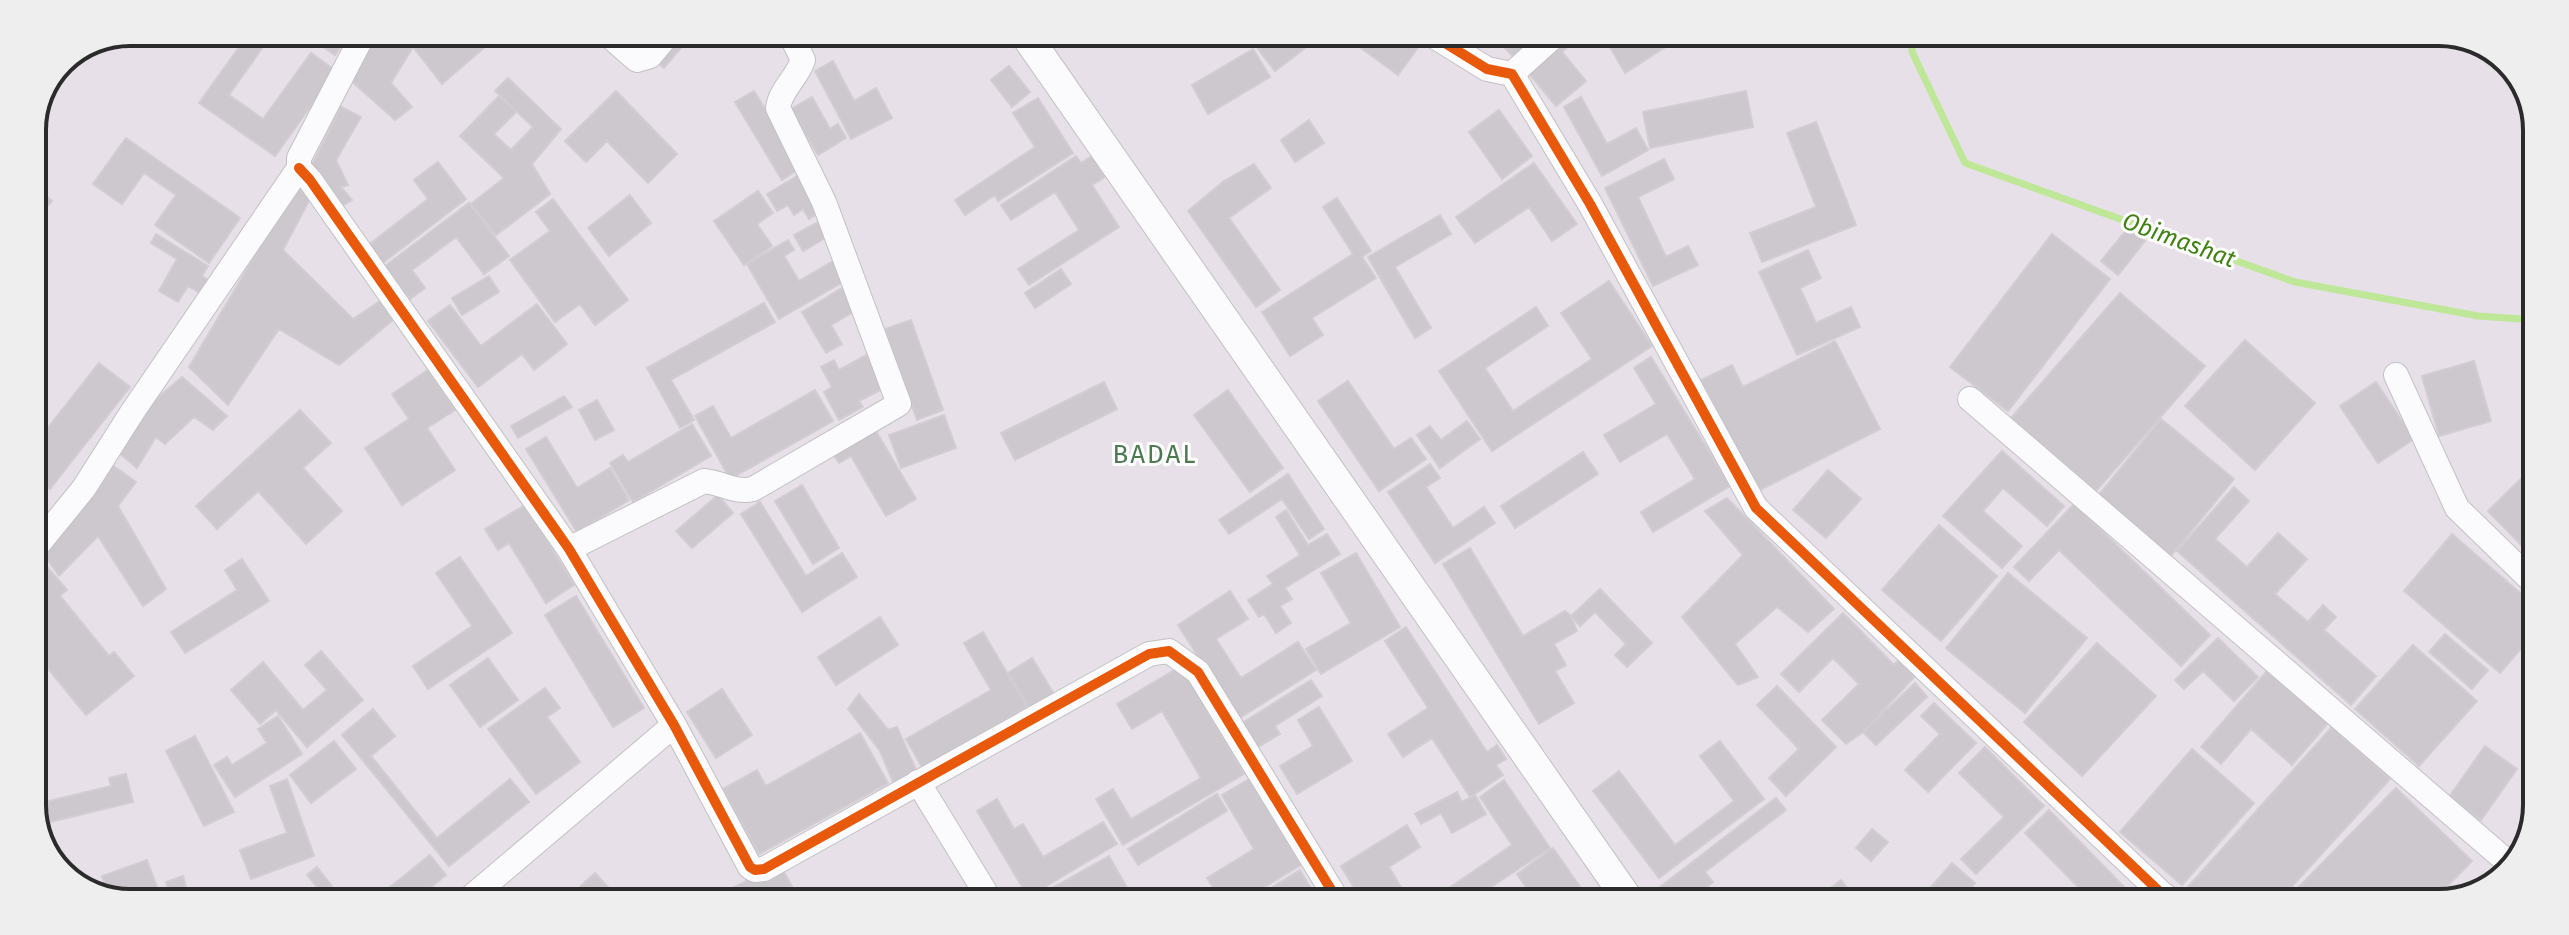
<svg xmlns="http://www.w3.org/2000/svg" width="2569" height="935" font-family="'Fira Sans',sans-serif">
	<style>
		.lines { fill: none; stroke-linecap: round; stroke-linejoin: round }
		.stream { stroke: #bee797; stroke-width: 7 }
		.building { fill: #cdc8ce; stroke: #d2ccd3; stroke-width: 2 }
		.minor-casing { stroke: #c2c1c2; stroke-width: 26 }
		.tertiary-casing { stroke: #c2c1c2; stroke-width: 32 }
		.minor { stroke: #fbfafc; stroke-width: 24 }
		.tertiary { stroke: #fbfafc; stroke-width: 30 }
		.cycleway-casing { stroke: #fff; stroke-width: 15 }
		.cycleway { stroke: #e8590c; stroke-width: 10 }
		.labels { text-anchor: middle; stroke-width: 6; stroke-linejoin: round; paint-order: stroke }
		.water-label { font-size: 24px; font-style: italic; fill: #3f8312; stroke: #fff }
		.quarter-label { font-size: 26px; letter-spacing: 2px; fill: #4c7a50; stroke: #fff }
		.rim { fill: none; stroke: #2b2b2b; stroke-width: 4 }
	</style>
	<rect width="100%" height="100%" fill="#e7e0e8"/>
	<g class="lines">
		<!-- stream -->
		<path class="stream" d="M1912,36v16l53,111 330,119 183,34 57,4"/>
	</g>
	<!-- building -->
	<path class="building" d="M250,32h13l7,5 -41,58 34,24 48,-66 25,18 -61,85 -76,-53z
		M302,32h48l-15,23z
		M377,33h45l5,5 5,-5h14l4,6 7,-6h16l12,14 -43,37 -29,-37 -22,36 21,24 -17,13 -47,-42z
		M673,33l20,1 -29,34 -13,-10z
		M1275,34l47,1 -47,36 -17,-22z
		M1347,35h57l15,11 -21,29 -52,-38z
		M1493,35h51l-28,25z
		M1565,35h16l-19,17 24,29 -30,25 -31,-37z
		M1603,35h81l-59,38z
		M1253,49l17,28 -62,37 -16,-29z
		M833,61l21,40 22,-13 16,30 -41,21 -36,-68z
		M1009,66l21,26 -18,15 -21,-27z
		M508,78l53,51 -29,35 18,30 -54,41 -25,-31 33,-26 -44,-42 39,-40 17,16 -22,22 17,16 22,-23 -38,-36z
		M616,91l61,63 -29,29 -41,-42 -21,21 -21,-21z
		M754,91l48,76 -20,13 -47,-78z
		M1746,91l7,36 -103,21 -7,-36z
		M812,97l18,32 8,-5 8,14 -28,17 -27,-46z
		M1581,97l26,47 29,-16 12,22 -46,26 -38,-69z
		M1038,98l35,55 -75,48 -3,-6 -30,20 -10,-15 80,-53 -22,-34z
		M341,107l20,10 -25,43 12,25 -7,2 11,13 -13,8 -27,-43z
		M1499,110l33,46 -30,23 -33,-47z
		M1309,120l15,23 -29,19 -14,-22z
		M1816,122l40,103 -94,37 -12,-29 66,-26 -29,-74z
		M126,138l114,80 -31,45 -54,-38 21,-30 -32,-22 -22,31 -29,-20z
		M1076,156l5,7 11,-7 13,21 -13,8 27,42 -90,58 -11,-16 61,-39 -24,-38 -44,28 -10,-15z
		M1664,159l10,20 -36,18 28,60 22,-11 10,19 -45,21 -48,-98z
		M438,162l28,37 -86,66 -14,-18 62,-48 -14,-19z
		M1534,163l43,61 -25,17 -23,-34 -54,36 -19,-26z
		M1254,164l17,24 -42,30 51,72 -24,17 -68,-96 36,-30z
		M802,173l22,36 -15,10 -6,-10 -9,6 -6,-10 -11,6 -10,-17z
		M32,183l20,18 -20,23z
		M295,188l17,7 -29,55 70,69 27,-18 14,18 -55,46 -60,-36 -51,76 -39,-38z
		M758,191l15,22 -16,11 15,22 -28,19 -30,-44z
		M630,195l21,28 -42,33 -21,-28z
		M1337,198l34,53 -9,6 14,21 -64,40 11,17 -33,21 -28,-44 91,-58 -30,-47z
		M553,199l75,101 -33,25 -15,-21 -25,18 -45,-62 40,-29 -14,-19z
		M469,203l40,53 -25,18 -28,-37 -44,33 13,18 -15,11 -25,-33z
		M1440,215l11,19 -56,33 36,61 -16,10 -47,-81z
		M818,222l9,15 -24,14 -9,-16z
		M2128,228l17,13 -27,34 -17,-14z
		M156,234l52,32 -6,10 11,7 -8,13 -17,-10 -10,16 -19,-11 18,-32 -26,-16z
		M2052,234l58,45 -102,132 -58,-44z
		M788,240l6,10 -10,6 15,25 39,-23 12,20 -71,41 -32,-55z
		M1808,250l13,28 -21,10 16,35 35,-16 9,20 -63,28 -38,-83z
		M1061,269l10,15 -36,24 -10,-15z
		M489,276l10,16 -37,23 -10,-17z
		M1609,281l43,65 -160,105 -53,-80 97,-64 12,19 -63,42 28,43 79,-52 -31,-46z
		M850,283l14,23 -33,19 11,19 -16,9 -24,-41z
		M2120,293l85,73 -109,125 -85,-73z
		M764,303l11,19 -104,58 23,40 -14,8 -33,-60z
		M537,304l30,40 -33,26 -12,-16 -44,33 -50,-66 22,-16 31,41z
		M911,320l32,90 -26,10 -32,-91z
		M2245,340l70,63 -60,67 -70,-64z
		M1835,341l45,88 -122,62 -57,-111 31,-15 11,22z
		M872,352l18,33 -31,16 4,6 -24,13 -15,-28 8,-5 -11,-20 13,-7 5,10z
		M1651,357l79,129 -77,46 -12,-20 54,-33 -28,-45 -47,28 -16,-27 52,-31 -22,-36z
		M2474,361l17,60 -52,15 -17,-60z
		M99,363l31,24 -80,102 -18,-13v-28z
		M428,370l27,40 -28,18 28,42 -53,35 -37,-57 44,-29 -17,-25z
		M182,377l45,39 -14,14 -19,-13 -29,27 -9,-7 -19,31 -19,-16 22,-39z
		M1348,381l46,68 17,-11 15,21 -47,32 -61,-90z
		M1104,382l13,27 -102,51 -14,-27z
		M2376,382l38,57 -36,24 -38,-57z
		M815,390l18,31 -103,58 -35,-63 18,-10 18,32z
		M1228,390l55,78 -33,24 -56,-77z
		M564,396l8,11 -54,31 -7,-12z
		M597,400l17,30 -19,10 -16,-30z
		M300,410l31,33 -28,25 39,43 -36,33 -48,-53 -41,38 -21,-23z
		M944,415l12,33 -55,20 -12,-33z
		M2161,419l73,60 -64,78 -73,-60z
		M1467,421l13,18 -40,29 -23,-33 13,-9 11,14z
		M692,424l19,32 -78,46 -23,-39 13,-8 5,7z
		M873,426l43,73 -30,17 -35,-60 -12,7 -8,-12z
		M546,437l31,51 33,-20 19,32 -52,32 -51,-83z
		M2002,451l62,55 -17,20 -44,-38 -20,23 39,35 -20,22 -59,-52z
		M1583,452l15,22 -83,54 -14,-22z
		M108,462l28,20 -18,24 48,83 -23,17 -45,-70 -39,40 -18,-26z
		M1430,464l10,14 -14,9 27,41 31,-21 11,16 -60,40 -47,-71z
		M2534,466v92l-46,-47z
		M1828,470l33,29 -35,39 -33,-28z
		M1288,474l36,55 -15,10 -27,-40 -53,35 -10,-14z
		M32,485l15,10 -15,21z
		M802,485l37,63 -26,16 -38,-63z
		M2234,487l15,14 -34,38 32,28 31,-34 29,26 -32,35 33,28 15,-17 13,12 -12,13 52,46 -25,29 -174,-154z
		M718,495l15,18 -41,35 -16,-17z
		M1727,498l107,111 -26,23 -31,-25 -42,37 23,33 -20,8 -56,-68 61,-62 -38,-44z
		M760,502l46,74 36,-23 15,24 -55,35 -61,-98z
		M2074,504l136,131 -29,31 -122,-116 -30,31 -15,-14z
		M525,505l49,80 -28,18 -37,-60 -11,7 -13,-21z
		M1286,510l22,35 19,-11 13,20 -55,34 7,11 -12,7 11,17 -15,10 -12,-19 -5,3 -11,-17 25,-16 -6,-8 33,-21 -24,-38z
		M1939,525l58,51 -56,65 -59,-51z
		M2452,534l81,70v31l-33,38 -96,-82z
		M1470,548l53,88 42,-25 6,5 6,15 -23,13 12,21 -11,6 19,32 -35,21 -96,-160z
		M1356,553l44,74 -79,47 -15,-25 45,-26 -30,-50z
		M460,557l52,76 -84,56 -15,-23 59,-40 -36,-53z
		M242,559l27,42 -84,52 -14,-21 66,-42 -12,-20z
		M43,562l24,28 -7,6 49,60 5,-4 20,24 -48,39 -54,-66v-78z
		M2008,573l79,65 -62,75 -79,-65z
		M1600,589l52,54 -25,24 -12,-12 11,-11 -31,-32 -15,14 -9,-10z
		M1230,591l18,28 -32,20 25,39 57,-36 18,28 -78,49 -60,-94z
		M576,596l68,112 -31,19 -68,-112z
		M1843,613l51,52 8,-8 16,16 -55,59 -17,12 -24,-24 37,-36 -26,-26 -34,34 -18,-18z
		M880,617l18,28 -62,40 -18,-28z
		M1406,627l81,125 10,-7 9,14 -10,6 7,10 -33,22 -38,-59 -29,19 -15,-23 40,-26 -43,-67z
		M983,632l44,75 -105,60 -16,-28 85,-49 -27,-47z
		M2445,634l43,36 -16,19 -43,-37z
		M2218,638l40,39 -24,24 -31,-30 -19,18 -9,-9z
		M2097,643l59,53 -74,80 -58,-54z
		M2413,645l64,56 -58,65 -64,-57z
		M321,651l42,49 -56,47 -31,-37 -16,14 -29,-34 32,-28 40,48 24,-20 -22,-25z
		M2533,655v19l-9,-6z
		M488,658l30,42 -38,27 -30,-42z
		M1032,658l22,36 -24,15 -22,-36z
		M1181,666l63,108 -121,71 -27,-46 17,-10 18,30 70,-41 -39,-67 -30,18 -15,-25z
		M2267,671l61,52 -36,42 -41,-36 -30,35 -20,-17z
		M1311,680l11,16 -47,30 5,8 -22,13 -16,-24z
		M1915,683l12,14 -51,48 -13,-13z
		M1777,686l59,61 -50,49 -17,-18 30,-29 -42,-44z
		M545,688l15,20 -13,9 33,45 -44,32 -48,-65z
		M722,689l30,46 -36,23 -29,-46z
		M859,694l29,36 9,-3 19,43 -23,12 -13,-31 -32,-42z
		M1934,703l42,40 -48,49 -23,-22 35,-36 -19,-18z
		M1319,707l33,54 -55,33 -17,-28 33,-20 -15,-26z
		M373,709l22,27 -24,20 66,82 73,-59 19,23 -80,64 -107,-131z
		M278,716l24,38 -67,43 -21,-32 13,-8 5,8 35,-22 -9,-14z
		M2332,727l58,52 -113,124 -74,-1 -16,-14z
		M860,733l28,50 -129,71 -36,-65 34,-19 9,16z
		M195,736l39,76 -30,14 -38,-75z
		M334,741l22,28 -45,34 -21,-28z
		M1720,741l44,58 -105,79 -66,-87 26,-20 56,74 59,-44 -34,-45z
		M2485,746l32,23 -36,51 -32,-23z
		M1985,747l59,59 -68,68 -15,-15 43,-42 -45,-44z
		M2192,749l62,54 -72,82 -62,-53z
		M126,774l7,28 -87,21 -5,-20 70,-17 -2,-8z
		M287,779l27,77 -63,23 -11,-29 47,-17 -17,-47z
		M1249,779l52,86 -58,35h-22l-14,-22 47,-29 -32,-54z
		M1504,780l46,68 -80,53h-16l-8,-11 66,-45 -32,-48z
		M2396,788l76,73 -41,42h-148z
		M1457,792l5,10 13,-7 11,19 -34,19 -11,-20 -20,11 -6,-10z
		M1217,794l10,17 -89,54 -10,-16z
		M1776,798l10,12 -81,62 8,10 -11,9 9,10h-40l-11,-14z
		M997,799l17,30 9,-5 20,33 60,-35 14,22 -89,53 -51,-86z
		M2049,810l86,88 -4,4h-38l-68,-69z
		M1407,825l13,22 -31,20 20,34h-47l-21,-35z
		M1872,829l16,13 -17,19 -15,-13z
		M1553,848l37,53h-32l-7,-11 -16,11 -18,-27z
		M430,855l16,20 -30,24h-41z
		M1109,856l25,44h-45l-2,-4 -8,4h-48z
		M147,860l14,38h-51l-8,-22z
		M779,863l20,36h-69l-4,-7z
		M1952,863l23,20 -17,19h-40z
		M317,867l24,31h-15l-19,-23z
		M1300,870l18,31 -62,-1 -1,-2z
		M595,873l24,26h-52z
		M183,876l6,22h-19l-4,-16z
		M1841,880l16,22h-44z"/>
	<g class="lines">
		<!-- minor casing -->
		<g class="minor-casing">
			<path id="minor" d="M606,33l31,27 13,-4 19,-23
				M1432,35l55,34 25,5 78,130 166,304 405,385 13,9
				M1512,74l43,-39
				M299,168l11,12 259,369 105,176 76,142 5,3 9,-1 385,-215 20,-3 29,21 140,229
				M2396,375l61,133 77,75
				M1970,399l541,466
				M569,549l135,-68c19,2 30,12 49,8l146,-85 -75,-202 -46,-94c2,-18 19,-30 25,-48l-13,-27
				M32,552l52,-64 49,-77 166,-243v-10l65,-125
				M918,782l72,118
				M469,899l205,-174"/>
		</g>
		<!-- tertiary casing -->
		<g class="tertiary-casing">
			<path id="tertiary" d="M1025,34l604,867"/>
		</g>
		<!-- minor -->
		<use href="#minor" class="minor"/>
		<!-- tertiary -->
		<use href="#tertiary" class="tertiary"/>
		<!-- cycleway casing -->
		<g class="cycleway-casing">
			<path id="cycleway" d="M1432,35l55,34 25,5 78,130 166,304 405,385 13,9
				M299,168l11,12 259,369 105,176 76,142 5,3 9,-1 385,-215 20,-3 29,21 140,229"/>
		</g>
		<!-- cycleway -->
		<use href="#cycleway" class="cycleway"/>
	</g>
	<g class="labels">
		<!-- water labels -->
		<g class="water-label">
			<text transform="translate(2179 240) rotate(20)" y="8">Obimashat</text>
		</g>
		<!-- quarter labels -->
		<g class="quarter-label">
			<text x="1155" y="463">BADAL</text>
		</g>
	</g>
	<!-- crop -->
	<path d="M0 0H2569V935H0ZM130 46H2439A84 84 0 0 1 2523 130V805A84 84 0 0 1 2439 889H130A84 84 0 0 1 46 805V130A84 84 0 0 1 130 46Z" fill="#eee" fill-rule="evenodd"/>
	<path class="rim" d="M130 46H2439A84 84 0 0 1 2523 130V805A84 84 0 0 1 2439 889H130A84 84 0 0 1 46 805V130A84 84 0 0 1 130 46Z"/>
</svg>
